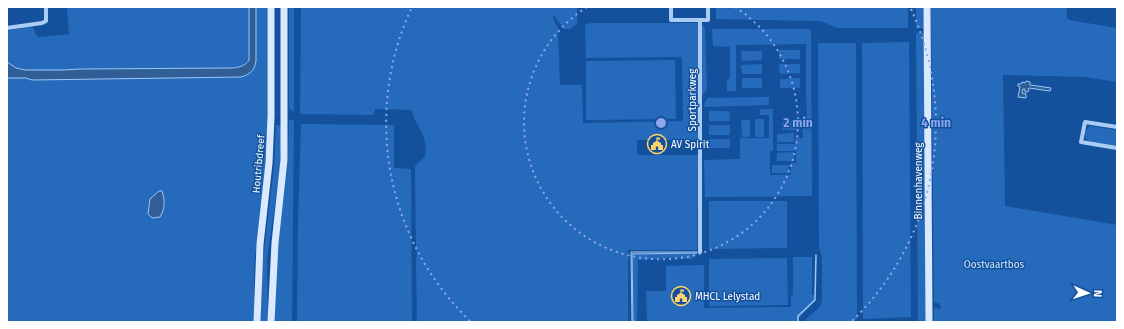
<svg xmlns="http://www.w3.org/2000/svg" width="1124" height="329" font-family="'Fira Sans',sans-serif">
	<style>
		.green { fill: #266bbb }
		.water { fill: #315e96; stroke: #9cc7f7 }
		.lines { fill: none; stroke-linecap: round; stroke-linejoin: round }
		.stream { stroke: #9cc7f7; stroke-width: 1.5 }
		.street { stroke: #aaccf4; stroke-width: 4 }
		.secondary { stroke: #dae9fd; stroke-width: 7 }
		.ring { fill: none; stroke: #8ea6ec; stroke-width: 2; stroke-dasharray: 2 4 }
		.labels { text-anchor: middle; stroke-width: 3; stroke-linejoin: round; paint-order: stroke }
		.street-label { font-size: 10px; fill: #fff; stroke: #13519d }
		.poi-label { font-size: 10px; fill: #fff; stroke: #13519d; text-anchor: start }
		.park-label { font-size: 10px; fill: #d2e6fd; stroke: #13519d }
		.centre { fill: #8ea6ec; stroke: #13519d; stroke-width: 2 }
		.ring-label { font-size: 12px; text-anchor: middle; font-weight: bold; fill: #8ea6ec; stroke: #13519d; stroke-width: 3; stroke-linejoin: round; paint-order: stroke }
	</style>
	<rect width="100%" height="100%" fill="#13519d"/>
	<!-- green -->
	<path class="green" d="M67,7h182v53c-4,6 -9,6 -16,8l-153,1 -17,1h-38l-9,-2 -9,-6v-31l24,-4 3,2 2,6 3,2 30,-3z
		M256,7h11v117l-2,46 -11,95v57h-247v-244h19l6,2 209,-3c8,-2 14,-7 15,-16z
		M289,7h5v105l-4,-3 -1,-2z
		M301,7h276v17l-7,5h-6l-11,-15v5l5,9 2,57h22l1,38 100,-2 -1,-64 -96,1 -1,-33 6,-2h107c4,1 6,2 7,6l2,60 -7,10 -2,41h-61v15h61l-1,95h-69v72h-211l-1,-64 1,-3 -1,-6 -1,-83 10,-9c1,-9 1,-18 -4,-26 -4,-9 -8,-11 -9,-21l-37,-1 -1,6 -74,-1z
		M716,7h192v21h-71l-16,-7 -105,-2z
		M916,7h7l1,21h-8z
		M931,7h136c0,5 -2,9 2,13l48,8v54l-32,-5 -82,-2 2,131 112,19v97h-183v-14l7,1 -1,-5 -6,-2z
		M712,29h99l1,167 -107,1 -1,-37 36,-1v-21h29v-23h-9v-6h13v42h-3v24h21v-12h5v-12h-19v-7h18v-6h8l-1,-21h5l-1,-26v-47l-70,1v46h-9v-12h3v-32l-17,-1z
		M916,33h8l3,289h-9z
		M909,42l2,275 -48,2 -1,-276z
		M818,43h38l1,276 -5,3h-46v-3l14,-12 2,-7v-43l-3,-9z
		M779,50h21v9h-21z
		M741,51h21v9l-20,1z
		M675,60l1,59 -90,1v-59z
		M762,64v10h-20l-1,-9z
		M779,64h21v9l-20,1z
		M742,78h20v10h-20z
		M800,78v10h-20v-9z
		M769,97v8l-65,2 1,-5 3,-4z
		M709,111h20l1,10h-21z
		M764,119v18h-9v-18z
		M289,120h5l-2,202h-17l1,-68 12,-94z
		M741,120h9v17h-8z
		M799,121v9h-17v-8z
		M301,124l93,1v43l17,1 1,153h-115l1,-100z
		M276,125h6l-2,44 -13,90 1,63h-7l1,-53 12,-103z
		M709,125h21v10h-21z
		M1091,126l26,4v16l-29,-5c-5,-5 -4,-12 3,-15z
		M794,133v9h-17v-8z
		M709,139h21v9h-21z
		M794,152v9h-17v-8z
		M772,165h17v8h-17z
		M709,201h78v47l-78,1z
		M697,253l-2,4 -4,2 -20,-1 -33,2 -1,62h-4l-1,-68z
		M793,257h19v38h3v6l-16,17v4h-152l-1,-31h20v-25l38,-1v43l87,-1v-11l2,-1z
		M787,258l1,47 -79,1v-47z"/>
	<!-- water -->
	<path class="water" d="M249,7h7v54c-1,9 -7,14 -15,16l-209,3 -6,-2h-19v-16l9,6 9,2h38l17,-1 153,-1c7,-1 12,-2 16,-8z
		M1026,81l4,1v3l21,3 -1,3 -21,-3 -1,4h-3v-3h-2l-1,4 4,1v4l-8,-1 2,-10 -2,-1v-2h3l1,-2 3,1z
		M159,191h3c3,9 3,18 -2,26l-8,1 -4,-4 2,-15z
		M631,252h66v1l-65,1 1,68h-1z"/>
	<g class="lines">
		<!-- stream -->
		<path class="stream" d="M798,322v-6l17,-16 1,-45"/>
		<!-- street -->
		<path class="street" d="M671,7v13h37v-13
			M7,28l35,-5 4,-2v-14
			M1117,127l-32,-5 -4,20 36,6
			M700,252v-231"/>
		<!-- secondary -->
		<path class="secondary" d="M927,7l2,315
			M257,322l3,-78 9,-81 2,-47v-109
			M271,322l4,-79 9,-83v-153"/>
	</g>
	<!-- distance rings -->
	<g class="ring">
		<path d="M735 7A137 137 0 1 1 587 7"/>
		<path d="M470 321A275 275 0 0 1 411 9M911 9A275 275 0 0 1 852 321"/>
	</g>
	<!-- icons -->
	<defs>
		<g id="civic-ring" transform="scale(1)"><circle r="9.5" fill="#13519d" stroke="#ffd36d" stroke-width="1.5"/><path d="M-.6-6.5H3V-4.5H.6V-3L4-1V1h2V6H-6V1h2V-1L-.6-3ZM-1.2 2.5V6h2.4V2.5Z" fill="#ffd36d"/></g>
	</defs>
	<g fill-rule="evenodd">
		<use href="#civic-ring" x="657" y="144"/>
		<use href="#civic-ring" x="681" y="296"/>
	</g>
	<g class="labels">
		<!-- street labels -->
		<g class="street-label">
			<text transform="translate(692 100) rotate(-90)" y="4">Sportparkweg</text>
			<text transform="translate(258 164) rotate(-85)" y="4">Houtribdreef</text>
			<text transform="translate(918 181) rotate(-90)" y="4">Binnenhavenweg</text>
		</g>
		<!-- poi labels -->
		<g class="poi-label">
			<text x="671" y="148">AV Spirit</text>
			<text x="695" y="300">MHCL Lelystad</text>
		</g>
		<!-- park labels -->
		<g class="park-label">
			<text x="994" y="268">Oostvaartbos</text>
		</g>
	</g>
	<circle cx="661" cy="123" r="6" class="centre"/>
	<g class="ring-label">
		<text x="798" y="127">2 min</text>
		<text x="936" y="127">4 min</text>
	</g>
	<!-- border -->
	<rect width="1124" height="329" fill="none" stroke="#ffffff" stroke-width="16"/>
	<!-- north arrow -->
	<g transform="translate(1088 293) rotate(93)" stroke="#13519d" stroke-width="3" paint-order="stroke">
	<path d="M0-3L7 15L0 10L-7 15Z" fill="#ffffff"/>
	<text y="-6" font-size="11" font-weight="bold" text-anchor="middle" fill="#ffffff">N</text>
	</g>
</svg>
